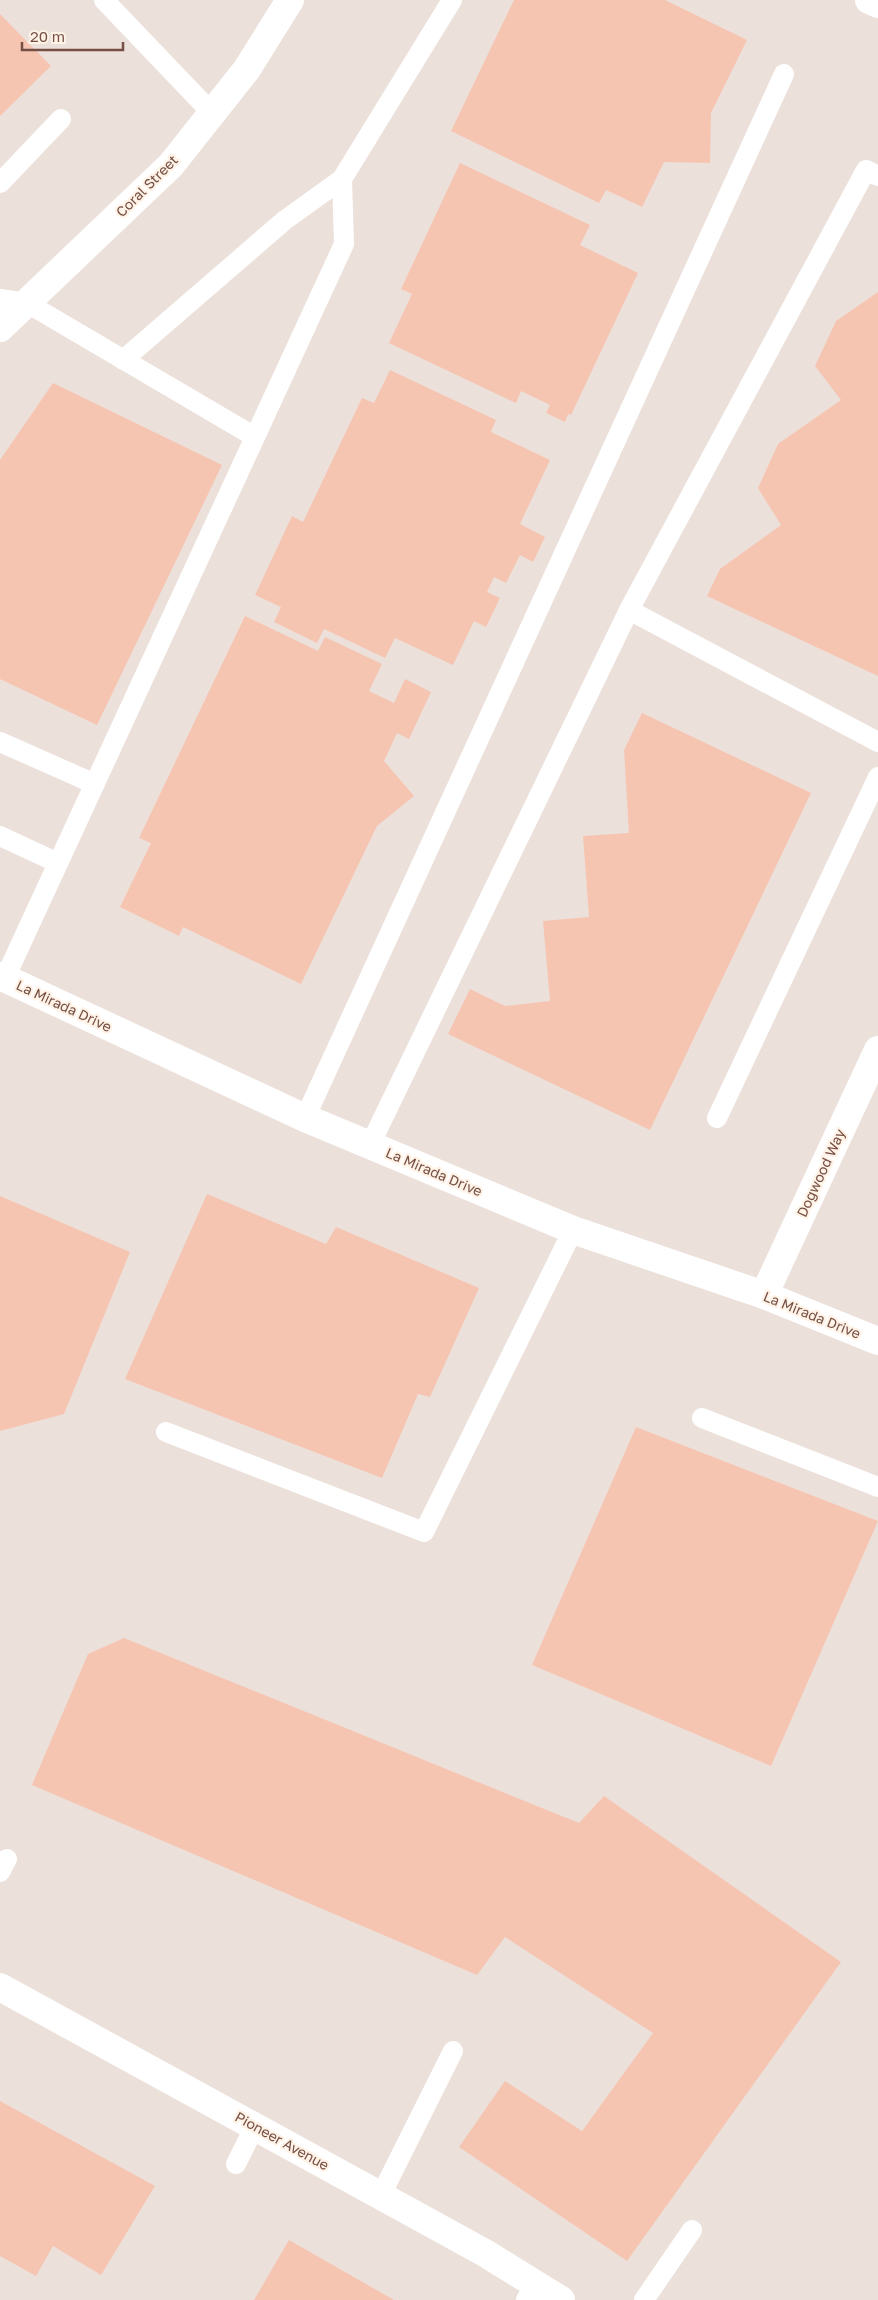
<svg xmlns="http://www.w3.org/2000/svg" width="878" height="2300" font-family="'Golos Text',sans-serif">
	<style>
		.industrial { fill: #ece0da }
		.building { fill: #f6c5b2 }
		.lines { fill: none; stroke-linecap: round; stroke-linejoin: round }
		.lane { stroke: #fff; stroke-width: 20 }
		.street { stroke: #fff; stroke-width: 28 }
		.secondary { stroke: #fff; stroke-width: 28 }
		.labels { text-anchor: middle; stroke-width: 4.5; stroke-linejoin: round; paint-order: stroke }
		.street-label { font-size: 14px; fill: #764f44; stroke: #fff2e6 }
	</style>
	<rect width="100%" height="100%" fill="#ffeddd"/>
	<!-- industrial -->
	<path class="industrial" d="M0,0h878v2300h-878z"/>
	<!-- building -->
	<path class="building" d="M514,0h151l82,40 -36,73 -1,50 -46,-1 -22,45 -36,-17 -7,13 -148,-72z
		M0,14l51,52 -51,50z
		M460,163l130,62 -10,20 58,28 -67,142 -3,-1 -3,8 -19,-9 4,-8 -29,-14 -5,12 -127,-60 23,-49 -11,-5z
		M878,292v384l-171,-80 13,-27 61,-44 -23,-37 20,-44 63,-44 -26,-34 21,-45z
		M390,370l106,50 -5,12 59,28 -30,64 25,13 -12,25 -13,-7 -14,28 -12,-6 -7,15 13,6 -14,29 -12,-6 -21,44 -58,-27 -10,20 -61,-29 -7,14 -43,-21 7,-15 -26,-12 37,-79 11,6 59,-124 12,5z
		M53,383l169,82 -125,260 -97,-46v-219z
		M245,616l73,35 7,-14 57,27 -13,27 25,12 11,-24 26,13 -22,47 -12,-6 -13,28 30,35 -37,30 -76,158 -118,-57 -4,9 -59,-29 31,-64 -12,-5z
		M642,713l169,80 -161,337 -202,-96 22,-45 35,17 45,-5 -7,-80 46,-4 -6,-81 46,-3 -5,-83z
		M207,1194l119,50 10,-17 143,61 -49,109 -12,-3 -36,84 -257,-99z
		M0,1196l130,56 -66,162 -64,17z
		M636,1427l242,94 -107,245 -239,-101z
		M124,1638l455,185 25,-27 237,166 -214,299 -168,-114 46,-66 77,50 71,-98 -148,-96 -28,38 -445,-190 56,-131z
		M0,2101l155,85 -54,89 -48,-29 -17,30 -36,-20z
		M289,2240l105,60h-140z"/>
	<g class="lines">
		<!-- lane -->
		<path class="lane" d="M104,0l107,112
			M878,176l-12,-6 -237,440 249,132
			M342,179l110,-179
			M0,183l61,-64
			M0,299l27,4 228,134 -250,541
			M123,360l162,-140 57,-41 2,65 -89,193
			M0,742l95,42
			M0,836l58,27
			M305,1118l479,-1044
			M717,1118l161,-341
			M370,1145l259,-535
			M702,1418l176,69
			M166,1432l258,100 149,-302
			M0,1872l7,-13
			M236,2164l19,-38
			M381,2195l72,-144
			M526,2300l9,-16
			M644,2300l48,-70"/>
		<!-- street -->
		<path class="street" d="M869,0l9,4
			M0,328l171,-163 76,-96 43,-69
			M764,1295l114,-245
			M0,1987l485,266 76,47"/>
		<!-- secondary -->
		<path class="secondary" d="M0,976l305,142 268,112 191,65 114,46"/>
	</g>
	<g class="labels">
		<!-- street labels -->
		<g class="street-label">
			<text transform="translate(147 186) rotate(-45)" y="5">Coral Street</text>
			<text transform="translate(64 1006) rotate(25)" y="5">La Mirada Drive</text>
			<text transform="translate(434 1172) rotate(23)" y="5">La Mirada Drive</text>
			<text transform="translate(821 1173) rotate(-65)" y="5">Dogwood Way</text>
			<text transform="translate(812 1315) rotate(22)" y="5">La Mirada Drive</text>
			<text transform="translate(282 2141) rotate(29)" y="5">Pioneer Avenue</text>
		</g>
	</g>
	<!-- scale -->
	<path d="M22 42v8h101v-8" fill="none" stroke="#764f44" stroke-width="2.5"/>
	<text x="30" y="42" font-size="15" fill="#764f44" stroke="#fff2e6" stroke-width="4" paint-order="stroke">20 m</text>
</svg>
